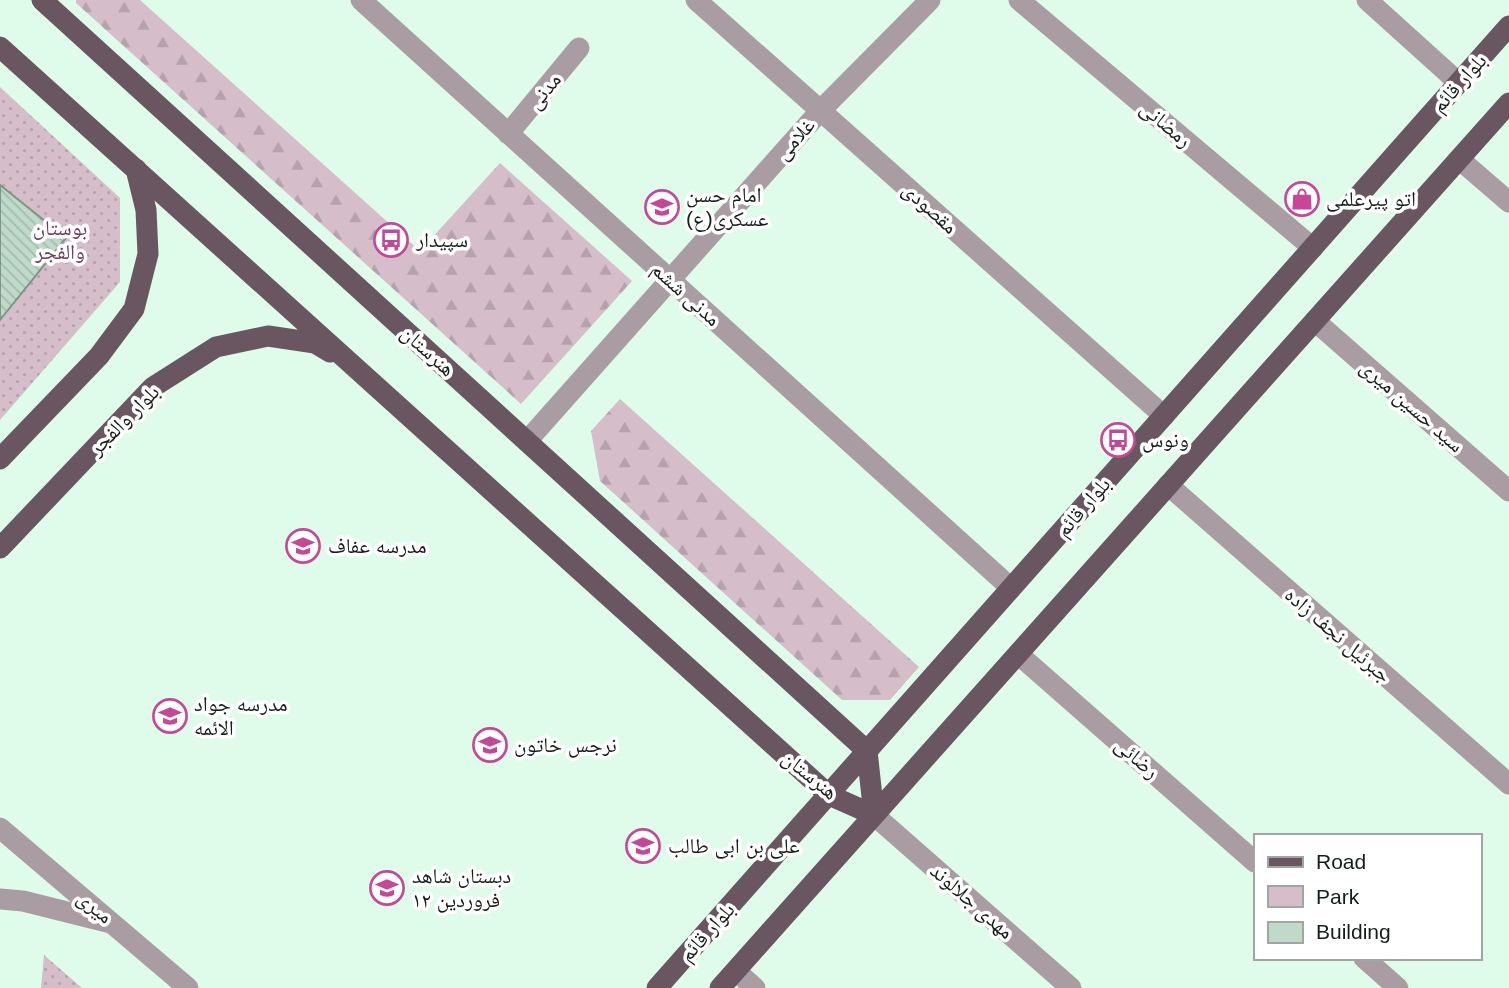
<svg xmlns="http://www.w3.org/2000/svg" width="1509" height="988" font-family="Arial,'Noto Naskh Arabic',sans-serif">
	<style>
		.green { fill: url(#green-dots) }
		.forest { fill: url(#forest-firs) }
		.building { fill: url(#building-back-hatch); stroke: #7d9787; stroke-width: 2 }
		.lines { fill: none; stroke-linecap: round; stroke-linejoin: round }
		.minor { stroke: #a99ca2; stroke-width: 21 }
		.major { stroke: #6a5660; stroke-width: 21 }
		.labels { text-anchor: middle; stroke-width: 7; stroke-linejoin: round; paint-order: stroke }
		.street-label { font-size: 21px; fill: #141e18; stroke: #fff }
		.poi-label { font-size: 21px; fill: #141e18; stroke: #fff; text-anchor: start }
		.park-label { font-size: 21px; fill: #6d3a57; stroke: #fff }
	</style>
	<defs>
		<pattern id="green-dots" width="8" height="8" patternUnits="userSpaceOnUse" patternTransform="scale(1.75)"><rect width="8" height="8" fill="#d5bdc9"/><path d="M2 2h.1M6 6h.1" fill="none" stroke="#b6a2ac" stroke-width="1.8" stroke-linecap="round"/></pattern>
		<pattern id="forest-firs" width="22" height="20" patternUnits="userSpaceOnUse" patternTransform="scale(1.75)"><rect width="22" height="20" fill="#d5bdc9"/><path d="M5 1l3.5 6h-7zM16 11l3.5 6h-7z" fill="#b6a2ac"/></pattern>
		<pattern id="building-back-hatch" width="6" height="6" patternUnits="userSpaceOnUse" patternTransform="scale(1.75)"><rect width="6" height="6" fill="#bfdac9"/><path d="M-1 5l2 2M0 0l6 6M5-1l2 2" fill="none" stroke="#a3bbac"/></pattern>
	</defs>
	<rect width="100%" height="100%" fill="#dffcea"/>
	<!-- green -->
	<path class="green" d="M0,87l120,111v84l-120,138z
		M44,955l38,33h-41z"/>
	<!-- forest -->
	<path class="forest" d="M76,0h64l280,251 80,-88 132,118 -111,123 -445,-401z
		M620,399l299,268 -29,33h-48l-242,-219 -9,-50z"/>
	<!-- building -->
	<path class="building" d="M0,185l66,53 -66,82z"/>
	<g class="lines">
		<!-- minor -->
		<path class="minor" d="M361,0l650,588
			M696,0l468,416
			M1019,0l294,248
			M1367,0l92,83
			M508,134l71,-86
			M1459,159l50,43
			M1315,321l194,170
			M527,441l293,-330 110,-111
			M1168,485l341,299
			M1018,654l237,208
			M874,815l197,173
			M0,828l188,160
			M0,899l23,2 88,22
			M1364,958l34,30
			M736,971l19,17"/>
		<!-- major -->
		<path class="major" d="M42,0l825,751 7,64
			M0,47l829,748 45,20
			M0,459l99,-103 35,-47 14,-55 -2,-44 -10,-41
			M0,548l153,-161 63,-40 52,-11 47,7 15,9
			M657,988l852,-962
			M720,988l789,-885"/>
	</g>
	<!-- icons -->
	<defs>
		<g id="shop-ring" transform="scale(1.75)"><circle r="9.5" fill="#fff" stroke="#c54795" stroke-width="1.5"/><path d="M-5-2.5h2.3a2.7 3.5 0 0 1 5.4 0H5L5.5 6h-11ZM-1.5-2.5h3a1.5 2.3 0 0 0-3 0Z" fill="#c54795"/></g>
		<g id="school-ring" transform="scale(1.75)"><circle r="9.5" fill="#fff" stroke="#c54795" stroke-width="1.5"/><path d="M0-5L7-2L0 1L-7-2ZM-4 1L0 2.5L4 1V4Q0 6-4 4Z" fill="#c54795"/></g>
		<g id="bus-ring" transform="scale(1.75)"><circle r="9.5" fill="#fff" stroke="#c54795" stroke-width="1.5"/><path d="M-5-6H5V4H4V6H2V4H-2V6H-4V4H-5ZM-3.5-4V0h7V-4ZM-3.5 1.2v1.5H-2V1.2ZM2 1.2v1.5H3.5V1.2Z" fill="#c54795"/></g>
	</defs>
	<g fill-rule="evenodd">
		<use href="#shop-ring" x="1302" y="199"/>
		<use href="#school-ring" x="662" y="207"/>
		<use href="#bus-ring" x="391" y="240"/>
		<use href="#bus-ring" x="1118" y="440"/>
		<use href="#school-ring" x="303" y="546"/>
		<use href="#school-ring" x="170" y="716"/>
		<use href="#school-ring" x="490" y="745"/>
		<use href="#school-ring" x="643" y="846"/>
		<use href="#school-ring" x="387" y="888"/>
	</g>
	<g class="labels">
		<!-- street labels -->
		<g class="street-label">
			<text transform="translate(1459 83) rotate(-48)" y="7">بلوار قائم</text>
			<text transform="translate(544 91) rotate(-51)" y="7">مدنی</text>
			<text transform="translate(1166 124) rotate(40)" y="7">رمضانی</text>
			<text transform="translate(795 139) rotate(-48)" y="7">غلامی</text>
			<text transform="translate(930 208) rotate(42)" y="7">مقصودی</text>
			<text transform="translate(686 294) rotate(42)" y="7">مدنی ششم</text>
			<text transform="translate(428 351) rotate(42)" y="7">هنرستان</text>
			<text transform="translate(1412 406) rotate(41)" y="7">سید حسین میری</text>
			<text transform="translate(124 420) rotate(-45)" y="7">بلوار والفجر</text>
			<text transform="translate(1083 507) rotate(-49)" y="7">بلوار قائم</text>
			<text transform="translate(1338 635) rotate(41)" y="7">جبرئیل نجف زاده</text>
			<text transform="translate(1137 758) rotate(41)" y="7">رضائی</text>
			<text transform="translate(810 775) rotate(39)" y="7">هنرستان</text>
			<text transform="translate(972 901) rotate(41)" y="7">مهدی جلالوند</text>
			<text transform="translate(95 907) rotate(40)" y="7">میری</text>
			<text transform="translate(707 932) rotate(-48)" y="7">بلوار قائم</text>
		</g>
		<!-- poi labels -->
		<g class="poi-label">
			<text x="686" y="202">امام حسن<tspan x="686" dy="24">عسکری(ع)</tspan></text>
			<text x="1326" y="206">اتو پیرعلمی</text>
			<text x="416" y="247">سپیدار</text>
			<text x="1142" y="447">ونوس</text>
			<text x="328" y="553">مدرسه عفاف</text>
			<text x="194" y="711">مدرسه جواد<tspan x="194" dy="24">الائمه</tspan></text>
			<text x="514" y="752">نرجس خاتون</text>
			<text x="668" y="853">علی بن ابی طالب</text>
			<text x="412" y="883">دبستان شاهد<tspan x="412" dy="24">۱۲ فروردین</tspan></text>
		</g>
		<!-- park labels -->
		<g class="park-label">
			<text x="60" y="235">بوستان<tspan x="60" dy="24">والفجر</tspan></text>
		</g>
	</g>
	<!-- legend -->
	<rect x="1254" y="834" width="228" height="126" fill="#ffffff" stroke="#a1a5a3" stroke-width="2"/>
	<rect x="1268" y="857" width="35" height="10" fill="#6a5660" stroke="#a1a5a3" stroke-width="2"/>
	<text x="1316" y="869" font-size="21" fill="#141e18">Road</text>
	<rect x="1268" y="886" width="35" height="21" fill="#d5bdc9" stroke="#a1a5a3" stroke-width="2"/>
	<text x="1316" y="904" font-size="21" fill="#141e18">Park</text>
	<rect x="1268" y="922" width="35" height="21" fill="#bfdac9" stroke="#a1a5a3" stroke-width="2"/>
	<text x="1316" y="939" font-size="21" fill="#141e18">Building</text>
</svg>
